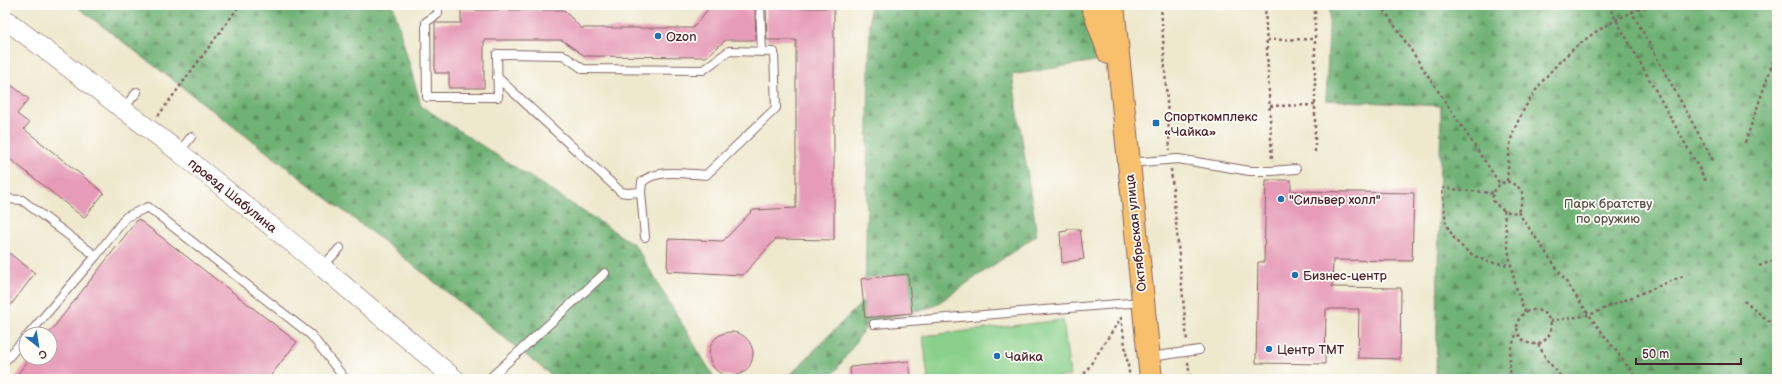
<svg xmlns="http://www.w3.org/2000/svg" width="1782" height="384" font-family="'Balsamiq Sans',sans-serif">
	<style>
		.grass { fill: #8ad08a; stroke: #6a785a }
		.forest { fill: url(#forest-firs); stroke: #5c6850 }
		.building { fill: #e69bb7 }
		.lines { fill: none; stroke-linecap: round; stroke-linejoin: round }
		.service-casing { stroke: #836564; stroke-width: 10 }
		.tertiary-casing { stroke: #836564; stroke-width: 20 }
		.primary-casing { stroke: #836564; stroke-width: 24 }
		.path { stroke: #836564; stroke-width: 2.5; stroke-dasharray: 3 3; stroke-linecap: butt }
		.service { stroke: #fff; stroke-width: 8 }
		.tertiary { stroke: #fff; stroke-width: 19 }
		.primary { stroke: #f8bf6c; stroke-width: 22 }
		.poi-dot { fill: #1f6fb2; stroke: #fdfcf7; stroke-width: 1.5 }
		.labels { text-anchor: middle; stroke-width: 3.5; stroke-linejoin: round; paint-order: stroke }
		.poi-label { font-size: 13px; fill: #4a1f2b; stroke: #fdfcf7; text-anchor: start }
		.street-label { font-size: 13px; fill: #4a1f2b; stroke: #fdfcf7 }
		.park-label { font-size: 13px; fill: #5d5448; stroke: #fdfcf7 }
	</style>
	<defs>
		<pattern id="forest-firs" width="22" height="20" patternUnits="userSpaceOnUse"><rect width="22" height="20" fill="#6fb276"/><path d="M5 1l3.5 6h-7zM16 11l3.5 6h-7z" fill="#5d9061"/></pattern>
	</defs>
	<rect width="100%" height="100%" fill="#fdfcf7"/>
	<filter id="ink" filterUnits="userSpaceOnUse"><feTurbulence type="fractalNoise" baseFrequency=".025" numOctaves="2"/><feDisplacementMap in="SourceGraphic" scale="8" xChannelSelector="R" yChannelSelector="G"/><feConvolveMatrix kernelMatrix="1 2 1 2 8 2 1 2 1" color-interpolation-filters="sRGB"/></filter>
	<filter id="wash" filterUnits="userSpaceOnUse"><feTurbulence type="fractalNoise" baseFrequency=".012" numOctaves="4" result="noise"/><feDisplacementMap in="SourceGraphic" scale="16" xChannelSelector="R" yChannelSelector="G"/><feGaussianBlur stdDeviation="0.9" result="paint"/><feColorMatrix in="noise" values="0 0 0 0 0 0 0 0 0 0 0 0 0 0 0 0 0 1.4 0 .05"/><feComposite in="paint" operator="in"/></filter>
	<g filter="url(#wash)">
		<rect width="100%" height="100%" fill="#eee8cd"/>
		<!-- grass -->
		<path class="grass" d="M1063,320l7,56 -26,3h-116l-5,-43z"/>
		<!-- forest -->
		<path class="forest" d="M75,5h318l28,101 214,139 80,134h-159l-168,-134z
			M870,5h214l17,55 -89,15 25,160 -103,71 -65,17 -39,56h-44l79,-80z
			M1330,5h447v374h-341l5,-273 -115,-6z"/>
		<g id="blocks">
			<!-- building -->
			<path class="building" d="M709,8h46l1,32h-30l-20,17 -121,-1 -23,-16h-78v48h-35v-15h-14v-50h26v-13h103l17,18h112z
				M766,8h68v232l-58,-1 -33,36 -76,-4 1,-32 55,2 30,-31 43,-2v-168h-29z
				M5,80l24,19 -12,15 12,9 -5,6 80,64 -20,25 -79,-63z
				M1266,180h25v11l123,2 -2,68 -79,-1 -1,27 69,1 -1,71 -42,-1 1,-49h-33l-1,55 -69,-1 2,-101h6z
				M138,219l159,123 -29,37h-254l16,-21h20v-26z
				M1067,229h13l4,30 -22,4 -2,-31 7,-1z
				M5,250l30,23 -30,40z
				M908,274l4,39 -47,5 -4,-39z
				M709 354a22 22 0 1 1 44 0a22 22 0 1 1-44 0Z
				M909,361l2,18h-60l-1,-12z"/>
		</g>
	</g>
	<g filter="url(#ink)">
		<use href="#blocks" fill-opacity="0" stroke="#836564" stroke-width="1"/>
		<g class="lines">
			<!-- service casing -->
			<g class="service-casing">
				<path id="service" d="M438,5v9l-12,8 1,75h71l-1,-43 66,1 20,14 120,1 26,-19 45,1 2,56 -70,67c-20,-1 -49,-7 -64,7l-1,10 -14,1 -6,-1 -124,-115
					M760,5l2,47
					M123,109l14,-17
					M179,152l12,-15
					M1129,163l49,-4 72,12h22l24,-2
					M641,192l4,45
					M5,199l17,1 74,56 30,-39 22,-10 163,128 34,44
					M322,267l18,-19
					M874,324l268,-22
					M29,334l67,-78
					M1150,357l49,-7
					M5,361l21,-24
					M489,379l116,-106"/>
			</g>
			<!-- tertiary casing -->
			<g class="tertiary-casing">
				<path id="tertiary" d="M5,19l174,133 143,115 133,112"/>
			</g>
			<!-- primary casing -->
			<g class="primary-casing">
				<path id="primary" d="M1092,5l17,48
					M1113,5l38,374"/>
			</g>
			<!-- path -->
			<path class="path" d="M1161,5l9,145
				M1265,5l7,156
				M1315,5v148
				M1381,5l119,179
				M1608,5l98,176
				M1628,5l86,157
				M1267,40l48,-1
				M1270,106l45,-1
				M158,116l82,-111
				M1745,143l32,-93
				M1777,156v-1
				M1171,169l16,172
				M1507,181c2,-14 1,-32 5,-45 19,-54 66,-100 118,-123 8,-4 17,-5 26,-8
				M1507,181c19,8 18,14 11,31 -12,2 -20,-4 -26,-13 2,-10 5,-14 15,-18z
				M1493,193l-51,-5 4,36 9,16 14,13 19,9 22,3
				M1504,210c3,35 7,70 21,102
				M1518,212l71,103 48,64
				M1775,227l2,-1
				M1759,266l18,-7
				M1744,301l33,27
				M1517 327a17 17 0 1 1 34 0a17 17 0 1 1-34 0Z
				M1550,321l39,-6 94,-39
				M1538,344l9,16 16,19
				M1188,362l2,17
				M1081,379l40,-61 9,61
				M1510,379v-28l7,-19"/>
			<!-- service -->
			<use href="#service" class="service"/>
			<!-- tertiary -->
			<use href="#tertiary" class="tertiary"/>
			<!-- primary -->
			<use href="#primary" class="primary"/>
		</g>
	</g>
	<!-- markers -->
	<g class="poi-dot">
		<circle cx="658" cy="36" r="4"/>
		<rect x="1152" y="119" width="8" height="8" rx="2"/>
		<circle cx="1281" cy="199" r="4"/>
		<circle cx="1295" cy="275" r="4"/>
		<circle cx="1269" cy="349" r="4"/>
		<circle cx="997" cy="356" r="4"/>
	</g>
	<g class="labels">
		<!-- poi labels -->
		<g class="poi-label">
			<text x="666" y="41">Ozon</text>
			<text x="1164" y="121">Спорткомплекс<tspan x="1164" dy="15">«Чайка»</tspan></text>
			<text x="1289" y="204">"Сильвер холл"</text>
			<text x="1303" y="280">Бизнес-центр</text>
			<text x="1277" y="354">Центр ТМТ</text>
			<text x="1005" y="361">Чайка</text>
		</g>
		<!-- street labels -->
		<g class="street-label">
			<text transform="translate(233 195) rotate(39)" y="5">проезд Шабулина</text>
			<text transform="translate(1135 233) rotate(-96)" y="5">Октябрьская улица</text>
		</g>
		<!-- park labels -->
		<g class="park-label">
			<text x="1608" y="208">Парк братству<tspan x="1608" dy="15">по оружию</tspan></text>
		</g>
	</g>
	<!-- margin -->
	<rect width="1782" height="384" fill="none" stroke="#fdfcf7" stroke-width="20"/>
	<!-- north arrow -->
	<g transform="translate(38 346) rotate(150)"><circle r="19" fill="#fdfcf7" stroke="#b5a4a5"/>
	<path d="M0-3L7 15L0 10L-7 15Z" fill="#1f6fb2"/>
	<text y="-6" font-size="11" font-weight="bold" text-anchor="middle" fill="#4a1f2b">С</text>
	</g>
	<!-- scale -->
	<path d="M1636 358v6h105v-6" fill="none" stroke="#4a1f2b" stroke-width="2"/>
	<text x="1642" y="358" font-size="12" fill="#4a1f2b" stroke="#fdfcf7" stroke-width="3" paint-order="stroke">50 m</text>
</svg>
